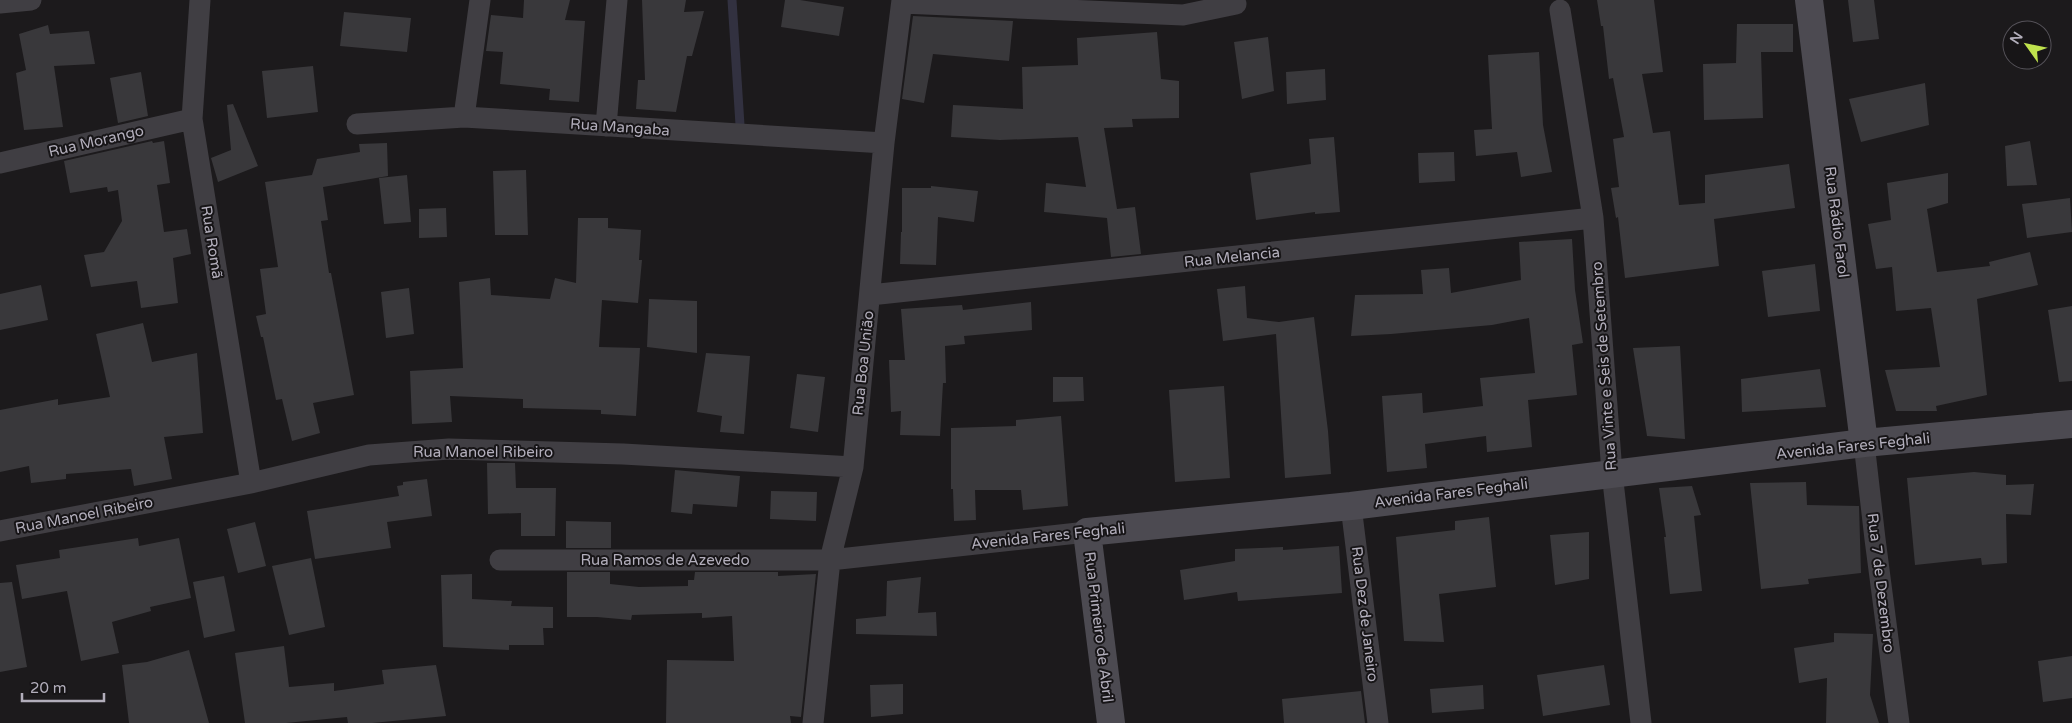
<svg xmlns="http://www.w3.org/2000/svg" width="2072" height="723" font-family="'Varela Round',sans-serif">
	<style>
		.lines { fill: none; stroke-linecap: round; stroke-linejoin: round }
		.stream { stroke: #323140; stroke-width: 9 }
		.building { fill: #39383b }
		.street { stroke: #403e43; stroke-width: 21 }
		.secondary { stroke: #4c4a51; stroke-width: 28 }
		.labels { text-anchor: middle; stroke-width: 4; stroke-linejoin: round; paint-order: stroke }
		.street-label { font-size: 15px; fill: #b2aebb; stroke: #171517 }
	</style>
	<rect width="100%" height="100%" fill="#1c1a1c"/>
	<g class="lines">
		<!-- stream -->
		<path class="stream" d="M732,0l8,125"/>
	</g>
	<!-- building -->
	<path class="building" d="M524,0h46l-5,20 20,1 -6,81 -30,-2 1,-11 -50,-5 3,-32 -17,-1 5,-36 32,3z
		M642,0h44l-2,12 20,-1 -12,45h-5l-11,56 -40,-3 2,-29h7z
		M785,0h15l44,7 -5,29 -58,-9z
		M1597,0h57l9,72 -21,2 11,59 17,-2 9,74 26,-2v-28l84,-11 6,44 -81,11 5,47 -94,12 -7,-61 -2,1 -5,-30 8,-1 -6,-48 11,-2 -11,-59 -4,1 -6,-53h-2z
		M1848,0h26l5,39 -26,3z
		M344,12l67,6 -4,34 -67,-6z
		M913,16l100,5 -4,40 -76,-7 -9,49 -22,-4z
		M1737,24h56v28h-32l2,66 -59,2 -1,-56 33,-1z
		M48,25l2,9 39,-3 6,33 -41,2 9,61 -39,3 -8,-57 10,-3 -7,-36z
		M1157,32l4,47 18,2v37l-47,1 1,8 -29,1 13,81 18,-2 6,47 -30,3 -4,-39 -63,-6 2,-29 40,4 -8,-50 -78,3 -49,-3 2,-32 70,4 -1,-42 56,-2 -1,-27z
		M1268,37l6,54 -32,8 -8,-57z
		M1539,52l4,73 9,47 -31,5 -4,-25 -41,4 -2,-26 18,-1 -4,-74z
		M313,66l5,46 -51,6 -5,-47z
		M1325,69l1,31 -39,4 -1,-32z
		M141,72l7,44 -30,7 -8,-45z
		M1925,83l4,42 -68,17 -12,-43z
		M233,104l25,62 -40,16 -7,-24 20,-8 -4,-45z
		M1334,137l6,75 -25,2v-2l-59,8 -6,-47 61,-9 -2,-25z
		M152,141l1,2 11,-2 6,42 -13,2 7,47 23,-3 4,25 -18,4 5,45 -37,5 -4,-27 -46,6 -7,-32 20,-3 18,-31 -4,-31 -10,2 -1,-5 -37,6 -6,-32z
		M2030,141l7,44 -30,1 -2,-40z
		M387,143l1,33 -65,11 5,33 -7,1 8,52h2l23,122 -41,8 7,30 -28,8 -10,-42 -6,1 -13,-63h-2l-5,-21 10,-2 -6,-45 18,-2 -13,-85 47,-7 5,-16 43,-7 -1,-8z
		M1454,152l1,29 -36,2 -1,-30z
		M526,170l2,65h-33l-2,-64z
		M1948,173v30l-21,6 10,63 53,-6 -1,-4 41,-10 8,33 -61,14 10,96 -51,11 1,5h-41l-11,-41 55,-3 -9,-59 -35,3 -4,-44 -16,2 -8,-45 23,-4 -4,-37z
		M407,175l4,47 -27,2 -5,-46z
		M931,186l47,5 -4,31 -36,-5 -2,48 -36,-1 1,-32h1v-44h29z
		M2070,198l2,34 -45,6 -5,-34z
		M446,208l1,29 -28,1v-29z
		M578,218h30v10l33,2 -2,30h3l-4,43 -36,-3 -3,47 41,1 -4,68 -35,-2v-4l-78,-2v-9l-73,-3 2,26 -40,2 -2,-53 53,-3 -4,-86 31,-4 1,17 59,4 5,-21 21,5z
		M1572,239l3,51 8,53 -11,2 5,50 -49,5 4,47 -45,5 -1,-16 -61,8 2,24 -40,4 -5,-76 40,-3 1,20 60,-7 -3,-28 55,-5 -6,-55 -37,7 -101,9 -40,2 4,-41 68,-1 -2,-24 28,-2 2,25 70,-13 -2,-38z
		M1815,264l5,47 -52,6 -6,-46z
		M41,285l7,35 -48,10v-36z
		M1245,286l2,32 32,4 35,-5 14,114 3,43 -46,4 -9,-144 -53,7 -6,-52z
		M409,288l5,46 -28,4 -5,-46z
		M649,299l48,2v52l-50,-6z
		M1031,302l1,28 -68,6 1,8 -20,2 1,37h-3l-3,53 -40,-1 1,-24 -10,1 -2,-52h16l-4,-51 61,-4 1,5z
		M2072,306v75l-13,1 -11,-72z
		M143,323l9,39 45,-9 6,80 -39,4 8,42 -38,7 -3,-17 -65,5v5l-35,4 -2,-17 -29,6v-62l58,-11v6l52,-8 -14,-63z
		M1680,346l5,93 -38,-3 -14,-88z
		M706,353l44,3 -6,78 -24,-2 2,-16 -25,-4z
		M1820,369l6,38 -84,5 -1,-33z
		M797,374l28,3 -7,55 -28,-4z
		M1053,377h30l1,24 -31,1z
		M1224,386l6,92 -55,4 -6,-92z
		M1061,416l7,90 -45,4 -2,-20h-46l1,30 -22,1 -1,-32h-2v-61l65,-2v-6z
		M487,463h28l1,25h40l-1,48h-34v-23l-33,1z
		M675,470l65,6 -3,31 -44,-3 -1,10 -21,-2z
		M1974,472l32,3v10l28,-1 -3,31 -25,-1 1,49 -25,2 -1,-7 -66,7 -8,-87z
		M427,479l5,37 -45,6 4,26 -76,11 -8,-48 92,-15 -2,-10 6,-1v-3z
		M1806,482l1,23 52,1 2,67 -53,6 1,5 -48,5 -11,-106z
		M1692,486l9,29 -7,1 8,75 -32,3 -6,-57h2l-7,-49z
		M771,491l46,1 -1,29 -46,-2z
		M1489,517l7,70 -57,7 5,48 -40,-1 -8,-104 59,-7v-9z
		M566,521l45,1v26h-45z
		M255,522l11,44 -28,7 -11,-44z
		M1589,532v47l-34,6 -5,-50z
		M138,538l1,8 40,-8 12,60 -41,9 1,4 -39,11 7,31 -38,8 -14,-70 -45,8 -6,-34 44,-7 -1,-8z
		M1339,546l3,47 -104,8 -1,-9 -53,8 -4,-30 55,-9v-12l48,-2v3z
		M311,558l14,69 -36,8 -17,-69z
		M567,572h43v12l29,3 49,-1v-6h6l1,-8h83v4l38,-2 -15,143 -11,-1 1,7h-125l1,-63 67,1 -2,-45 -30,2v-5l-70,2 -1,5 -34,-3h-30z
		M472,574v25l40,2 -1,5 42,1v21h-10l1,17h-35v5l-66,-3 -2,-72z
		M224,576l11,55 -31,7 -11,-56z
		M921,577l-3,36 18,-1 1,24 -81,-2v-15l30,-3 1,-35z
		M12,582l15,85 -27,5v-89z
		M1834,633l39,1 -3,61 9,28h-53l1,-45 -28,5 -5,-35 40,-6z
		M284,646l5,41 45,-4v8l50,-7 -2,-14 54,-5 10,51 -74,7h-24l-1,-6 -61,6h-41l-10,-70z
		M189,650l20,73h-80l-7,-58 25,-3z
		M2072,656v42l-29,4 -5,-41z
		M1604,665l6,40 -67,11 -6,-41z
		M903,684v30l-32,3 -1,-32z
		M1483,685l1,24 -52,4 -2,-24z
		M1361,691l4,32h-81l-2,-24z"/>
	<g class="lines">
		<!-- street -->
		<path class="street" d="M200,0l-8,119 59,364
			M0,3l31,-3
			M902,3l281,12 53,-11
			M1560,10l33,208 19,255 29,250
			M464,117l16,-117
			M357,124l107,-7 420,26
			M606,126l11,-126
			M0,163l192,-44
			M870,295l723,-77
			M1864,443l11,96 24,184
			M1351,506l27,217
			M0,531l251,-48 118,-28 80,-6 174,5 230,13
			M500,560h330l257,-28
			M813,723l17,-163 23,-93 31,-324 18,-143"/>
		<!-- secondary -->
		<path class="secondary" d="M1809,0l55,443
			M1111,723l-24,-191 264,-26 513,-63 208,-19"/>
	</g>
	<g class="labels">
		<!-- street labels -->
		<g class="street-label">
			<text transform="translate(620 127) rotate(4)" y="5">Rua Mangaba</text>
			<text transform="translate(96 141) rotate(-13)" y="5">Rua Morango</text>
			<text transform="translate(1837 222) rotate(83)" y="5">Rua Rádio Farol</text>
			<text transform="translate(212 242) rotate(81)" y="5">Rua Romã</text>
			<text transform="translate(1232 257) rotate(-6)" y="5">Rua Melancia</text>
			<text transform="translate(863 363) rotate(-84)" y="5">Rua Boa União</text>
			<text transform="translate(1604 366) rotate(-94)" y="5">Rua Vinte e Seis de Setembro</text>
			<text transform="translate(1853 446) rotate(-6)" y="5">Avenida Fares Feghali</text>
			<text x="483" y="457">Rua Manoel Ribeiro</text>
			<text transform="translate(1451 493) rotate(-7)" y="5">Avenida Fares Feghali</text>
			<text transform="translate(84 515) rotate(-11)" y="5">Rua Manoel Ribeiro</text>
			<text transform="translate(1048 536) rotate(-6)" y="5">Avenida Fares Feghali</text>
			<text x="665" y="565">Rua Ramos de Azevedo</text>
			<text transform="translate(1881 583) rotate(83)" y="5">Rua 7 de Dezembro</text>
			<text transform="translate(1365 614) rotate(83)" y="5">Rua Dez de Janeiro</text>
			<text transform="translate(1099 627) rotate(83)" y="5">Rua Primeiro de Abril</text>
		</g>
	</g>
	<!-- north arrow -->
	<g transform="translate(2027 45) rotate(303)"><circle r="24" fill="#171517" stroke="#555259"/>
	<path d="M0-4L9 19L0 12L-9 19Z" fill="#bfe24d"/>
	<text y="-8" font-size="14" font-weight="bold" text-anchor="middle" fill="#b2aebb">N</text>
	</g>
	<!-- scale -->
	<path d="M22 693v8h82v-8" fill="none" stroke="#b2aebb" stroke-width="2.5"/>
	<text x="30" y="693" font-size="15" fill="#b2aebb" stroke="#171517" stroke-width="4" paint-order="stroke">20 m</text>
</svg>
